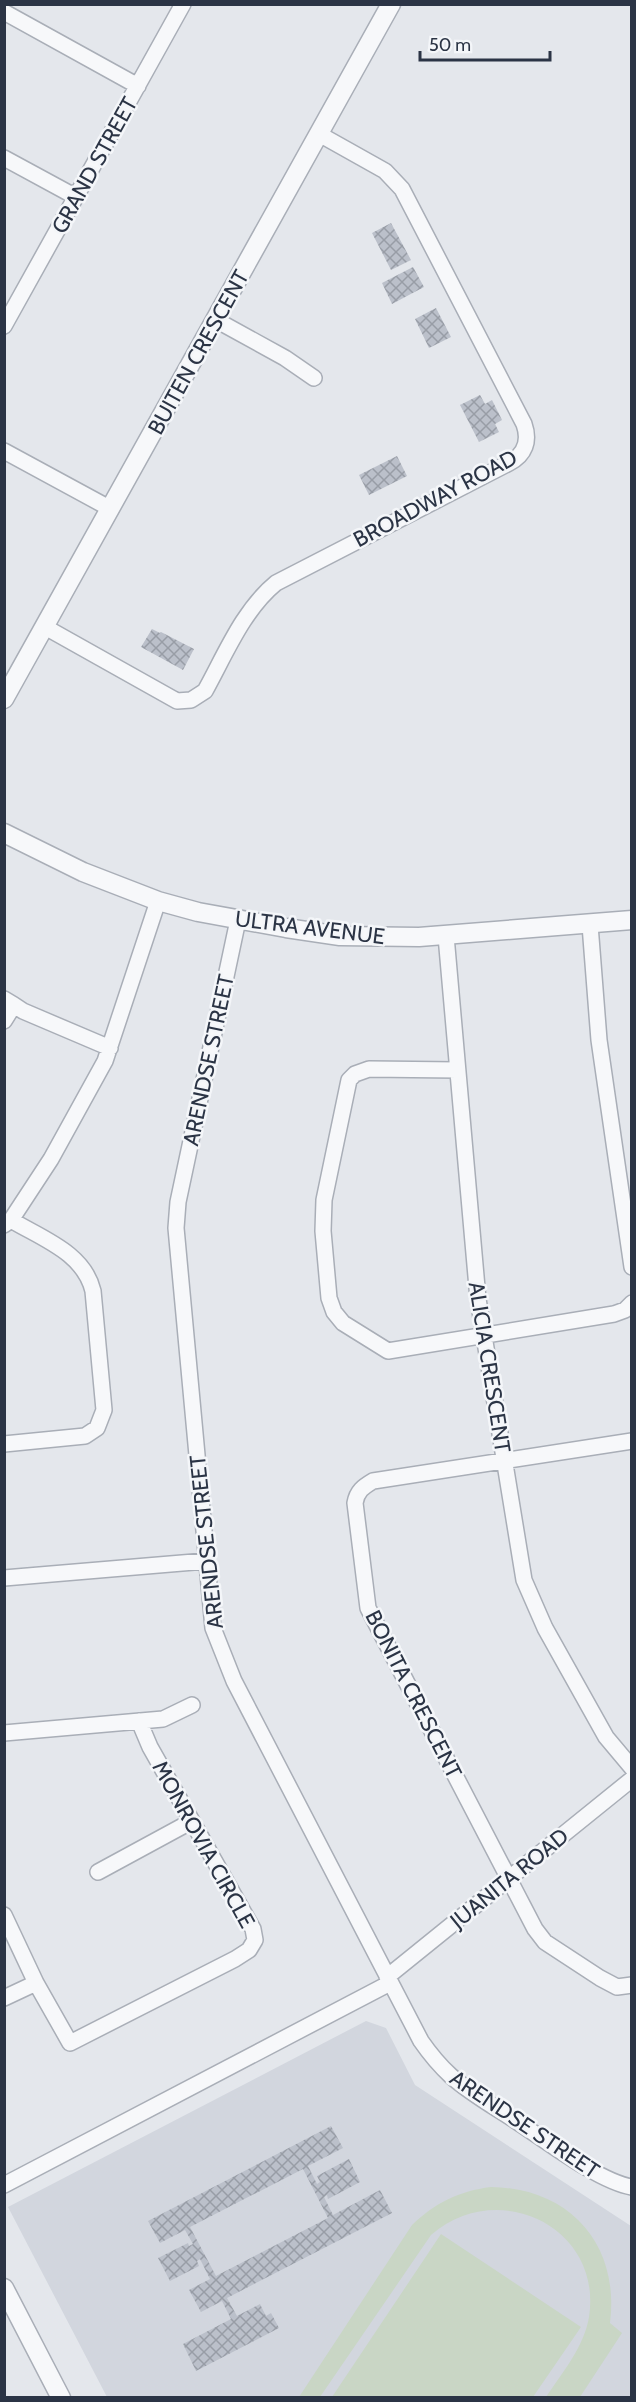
<svg xmlns="http://www.w3.org/2000/svg" width="636" height="2402" font-family="Cabin,sans-serif">
	<style>
		.built { fill: #d2d6de }
		.garden { fill: #c9d6c5 }
		.building { fill: url(#building-cross-hatch); fill-rule: evenodd }
		.lines { fill: none; stroke-linecap: round; stroke-linejoin: round }
		.minor-casing { stroke: #a9aeb7; stroke-width: 18 }
		.tertiary-casing { stroke: #a9aeb7; stroke-width: 21 }
		.minor { stroke: #f7f8fa; stroke-width: 15 }
		.tertiary { stroke: #f7f8fa; stroke-width: 18 }
		.labels { text-anchor: middle; stroke-width: 5; stroke-linejoin: round; paint-order: stroke }
		.street-label { font-size: 22px; fill: #2b3445; stroke: #f4f6f9 }
	</style>
	<defs>
		<pattern id="building-cross-hatch" width="8" height="8" patternUnits="userSpaceOnUse" patternTransform="scale(1.5)"><rect width="8" height="8" fill="#bbc0ca"/><path d="M0 0l8 8M0 8l8-8" fill="none" stroke="#989da6"/></pattern>
	</defs>
	<rect width="100%" height="100%" fill="#e4e7ec"/>
	<!-- built -->
	<path class="built" d="M366,2021l20,7 29,57 216,141v171h-524l-99,-190z"/>
	<!-- garden -->
	<path class="garden" d="M491,2187c79,1 129,58 119,136l12,10 -42,64h-34c16,-24 38,-50 43,-80 14,-90 -91,-140 -158,-82l-111,162h-21l113,-172c23,-22 47,-34 79,-38z
		M441,2234l140,93 -48,70h-201z"/>
	<!-- building -->
	<path class="building" d="M391,223l20,37 -20,10 -19,-37z
		M413,267l11,20 -32,17 -10,-21z
		M436,308l15,29 -22,11 -14,-29z
		M480,395l5,9 7,-4 10,20 -7,4 4,8 -20,10 -19,-37z
		M397,456l10,20 -38,19 -10,-20z
		M152,629l8,4 1,-1 33,17 -11,21 -42,-23z
		M331,2126l12,22 -35,18 9,18 3,-2 -3,-6 32,-17 11,23 -32,17 -1,-4 -3,2 9,18 47,-25 12,23 -165,85 10,18 23,-12 6,12 5,-3 8,15 -83,43 -13,-27 48,-25 -9,-18 -21,11 -12,-22 21,-11 -10,-20 -3,2 2,5 -29,15 -12,-23 30,-15 1,3 4,-2 -8,-14 -25,13 -12,-22zM303,2169l25,49 -112,58 -26,-49z"/>
	<g class="lines">
		<!-- minor casing -->
		<g class="minor-casing">
			<path id="minor" d="M4,12l134,74
				M4,158l72,39
				M216,320l69,38 29,20
				M4,326l179,-322
				M4,451l107,58
				M45,627l132,74 14,-1 14,-9c20,-36 38,-81 71,-108l233,-120c16,-8 21,-22 15,-39l-122,-235 -17,-18 -66,-37
				M238,920l-60,282 -2,26 37,400 21,53 187,360c9,13 18,24 30,35 20,18 46,32 68,47 29,19 81,59 113,64
				M590,925l9,115 33,227
				M446,936l32,363 46,281 21,48 61,109 26,31
				M4,999l10,6 -10,16
				M14,1005l9,6 87,37
				M457,1070l-88,-1 -14,5 -6,6 -25,120 -1,31 6,67 5,14 9,11 45,28 226,-37 11,-4 7,-7
				M4,1225l7,-5 40,-61 54,-98 53,-160
				M632,1441l-259,40c-10,6 -16,10 -18,22l13,105 167,321 10,13 55,36 17,9 15,-2
				M4,1444l81,-8 12,-8 7,-18 -11,-119c-9,-38 -50,-52 -82,-71
				M4,1578l202,-17
				M4,1733l159,-14 29,-14
				M98,1872l94,-51
				M4,1915l32,68 34,60 165,-84 14,-9 6,-10 -2,-11 -103,-182 -11,-26
				M387,1977l245,-198
				M4,1998l32,-15
				M4,2185l386,-202"/>
		</g>
		<!-- tertiary casing -->
		<g class="tertiary-casing">
			<path id="tertiary" d="M4,699l387,-695
				M4,833l79,39 75,29 40,11 88,16 54,8 79,1 213,-17
				M4,2288l57,110"/>
		</g>
		<!-- minor -->
		<use href="#minor" class="minor"/>
		<!-- tertiary -->
		<use href="#tertiary" class="tertiary"/>
	</g>
	<g class="labels">
		<!-- street labels -->
		<g class="street-label">
			<text transform="translate(94 165) rotate(-61)" y="8">GRAND STREET</text>
			<text transform="translate(198 352) rotate(-61)" y="8">BUITEN CRESCENT</text>
			<text transform="translate(435 498) rotate(-28)" y="8">BROADWAY ROAD</text>
			<text transform="translate(310 927) rotate(7)" y="8">ULTRA AVENUE</text>
			<text transform="translate(208 1060) rotate(-78)" y="8">ARENDSE STREET</text>
			<text transform="translate(490 1367) rotate(81)" y="8">ALICIA CRESCENT</text>
			<text transform="translate(206 1542) rotate(-96)" y="8">ARENDSE STREET</text>
			<text transform="translate(414 1694) rotate(63)" y="8">BONITA CRESCENT</text>
			<text transform="translate(204 1844) rotate(61)" y="8">MONROVIA CIRCLE</text>
			<text transform="translate(509 1878) rotate(-39)" y="8">JUANITA ROAD</text>
			<text transform="translate(525 2124) rotate(34)" y="8">ARENDSE STREET</text>
		</g>
	</g>
	<!-- border -->
	<rect width="636" height="2402" fill="none" stroke="#2b3445" stroke-width="12"/>
	<!-- scale -->
	<path d="M420 51v9h130v-9" fill="none" stroke="#2b3445" stroke-width="3"/>
	<text x="429" y="51" font-size="18" fill="#2b3445" stroke="#f4f6f9" stroke-width="4.5" paint-order="stroke">50 m</text>
</svg>
